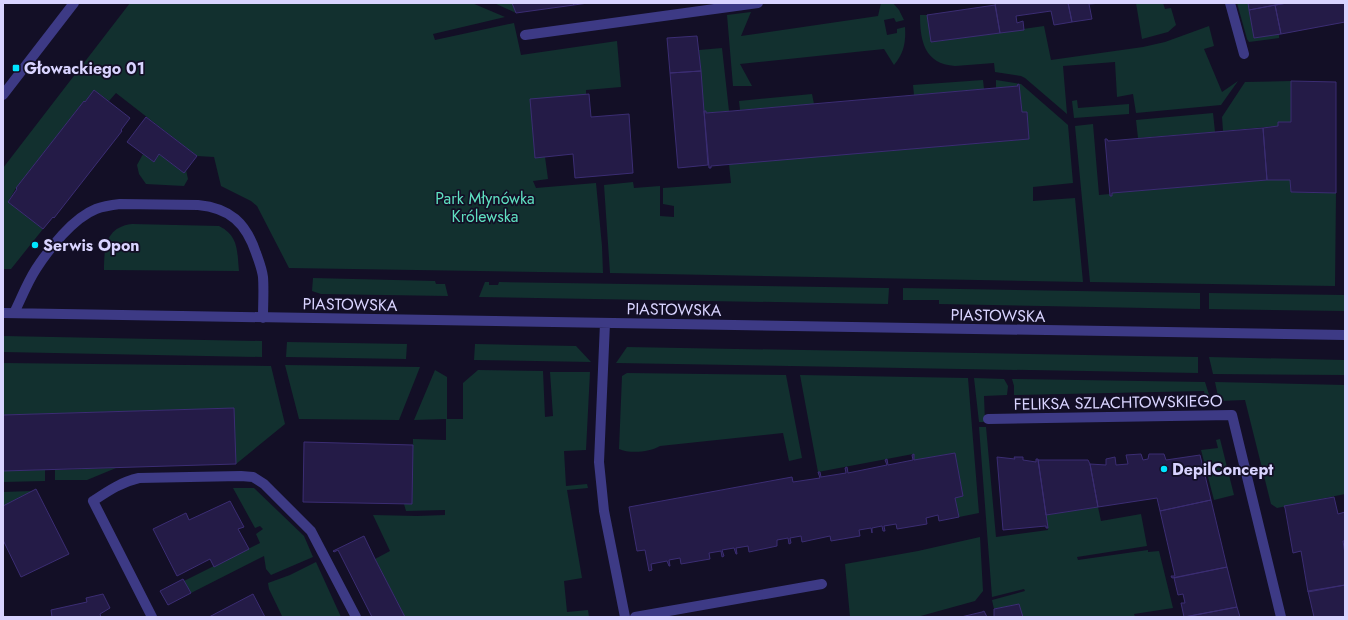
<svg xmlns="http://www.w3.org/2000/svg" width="1348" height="620" font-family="Jost,sans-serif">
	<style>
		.green { fill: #12302f }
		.building { fill: #241b47; stroke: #3b2d73 }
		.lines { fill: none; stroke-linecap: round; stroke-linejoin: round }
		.minor { stroke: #3d3a85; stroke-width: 10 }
		.poi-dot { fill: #00e5ff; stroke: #130f26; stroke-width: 1.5 }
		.labels { text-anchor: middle; stroke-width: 3.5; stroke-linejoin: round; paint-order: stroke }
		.poi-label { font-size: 16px; font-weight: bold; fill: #d9d4ff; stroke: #130f26; text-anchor: start }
		.park-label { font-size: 16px; fill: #5fe0c0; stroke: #130f26 }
		.street-label { font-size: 16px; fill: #d9d4ff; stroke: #130f26 }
	</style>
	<rect width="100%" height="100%" fill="#130f26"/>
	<!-- green -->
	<path class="green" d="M130,3h342l33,14 -72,17 2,6 79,-17 7,32 96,-14 4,46 -35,3v5l-51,63 10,-1 3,22 -15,2 3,7 60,-5 6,63 1,27 -314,-5 -32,-62 -6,-5 -30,-15 -7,-29 -17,-1 -81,-63 -7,8 -15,-11 -9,12 -1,-1 -68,87 -8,14 35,27 -32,40h-8v-101z
		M494,3h18l4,10z
		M881,3h12l6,7 5,10 -8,2 -2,-4 -10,2 3,15 10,-2v-4l8,-2c1,15 -1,26 -11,38l-10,-16 -144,15 12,22h-19l-6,-71 24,-3 -10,24 137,-20z
		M1136,3h27l2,6 6,-1 5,17 -8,7 -26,7z
		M1237,3h11l6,35 25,-4v4l-30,4 -2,-3z
		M920,15h7l5,27 112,-16 7,34 92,-13 22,-5 44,-16 5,20 -10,3 18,43 16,-11 -17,24 -85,8 -3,-19 -16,3 -2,-35 -52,4 4,48 -42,-36 -4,-2 -26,-4 -1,-9 -39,3c-31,-2 -35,-26 -35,-51z
		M722,48l7,63 -23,2 -2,-2 -5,-61z
		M983,80l1,9 -70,6 -1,-10z
		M996,80l25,4 47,41 5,58 -40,4v14l42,-3 8,84 -473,-9 -6,-88 29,-3 1,6 26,-2v30l14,1v-11l-11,-2v-16l68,-5 -2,-19 300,-25 -2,-27h-5l-3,-28 -2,1 1,1 -22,2z
		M1291,81v41l-13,4 -55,5 -1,-14 23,-35z
		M812,94l2,10 -74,6 -1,-9z
		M1077,100l1,8 51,-4v10l-55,4 -2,-17z
		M1213,113l2,19 -77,6 -2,-18z
		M1093,124l6,71 11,-1 2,2v-3l155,-13h23l1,12 45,1 -1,93 -245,-4 -15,-156z
		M143,154l11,8 5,-8 25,19 2,-3 2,9 -4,7 -38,-2 -7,-10 -2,-9z
		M132,224l87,2c20,10 18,25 20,45l-135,-1c0,-23 2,-43 28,-46z
		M313,278l122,3 1,3h9l3,12 -127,-2 -9,-3z
		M485,282h4v3h9l1,-3 390,6 -1,16 -409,-7z
		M903,288l297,5v16l-261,-5v-4h-36z
		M1209,293l136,2v16l-136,-2z
		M3,336l259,5v16l-259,-5z
		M287,342l120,2 -1,15 -120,-2z
		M475,344l101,2 15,16 -117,-2z
		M627,347l571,10v16l-582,-10z
		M1209,357l136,3v15l-132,-1z
		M3,363l268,3 14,58 -49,40 -3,-56 -230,7z
		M285,365l135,2 -21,53 -100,-1z
		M435,370l12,7v42h16v-36l15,-13 65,1 2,46 8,-1 -3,-44h40l-4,78 -22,1 2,35 21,-2 1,4 -21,2 15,88 -18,3 3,31 21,-2 1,7h-184l-30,-58 15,-8 -17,-36 44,1 28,-1v-5l-39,1 -2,-7h8l1,-65 33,1v-21l-32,1z
		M627,373l159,2 16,83 -13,3 -6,-28 -123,13c-10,6 -30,8 -41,3l3,-73z
		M800,375l168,3 11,135 -20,4 -4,-19 8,-2 -8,-43 -41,7 -1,-6 -95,18z
		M974,378l30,1 4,7 -1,9 -23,1 1,26h-6z
		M1012,379l193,3 6,19h-5l-2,-10 -190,4v-9z
		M1215,382l130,3v109l-68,14 -6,-4 -26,-104 -26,1z
		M979,427h7l10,110 52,-7 -2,-15 52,-8 3,14 40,-7 6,32 -70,11 1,3 70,-10v2l11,-1 14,57 -39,6 1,3h-112l-4,-13 -25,5 -2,-9 33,-9 -1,-2 -32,8z
		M1220,439l14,56 -20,5 -13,-50 17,-2 -2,-8z
		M116,468l-29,12h-32v-10z
		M45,470v11l-42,1v-11z
		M233,488h21l50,48 9,21 -42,18 -5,-6 -2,-13 -73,37 -7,-12 76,-38 -4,-9 7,-5 -3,-3 -5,2z
		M32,491l-29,15v-14z
		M980,537l3,54 -8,10 -58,16h-67l-5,-53 73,-13z
		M316,562l25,55h-61l2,-1 -13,-27 -1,-6 22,-8z"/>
	<!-- building -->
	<path class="building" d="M512,3h61l1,2 -58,8z
		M573,3h15l-14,2z
		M995,3h73l4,19 -18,3 -3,-14 -35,5 1,7 6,-2 1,9 -24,3z
		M1068,3h34l-13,1 3,15 -20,3z
		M1248,3h39l-38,7z
		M1287,3h58v19l-64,12 -6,-29z
		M995,5l5,28 -69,9 -4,-27z
		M1275,5l6,29 -27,4 -5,-28z
		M697,36l4,35 -31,2 -3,-35z
		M701,71l7,94 -30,3 -8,-95z
		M1291,81l45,1v111l-45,-1 -1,-12h-23l-4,-52 15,-2v-4h13z
		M1019,84l3,28h5l2,27 -318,27v2h-2l-5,-57h2v2l26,-2 286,-25 -1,-1z
		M94,90l36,28 -9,12 1,1 -68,87 -1,-1 -10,12 -35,-27 9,-13 -1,-1 68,-87 1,1z
		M589,94l2,23 38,-3 4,59 -58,5 -2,-24 -38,4 -5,-59z
		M146,117l51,39 -13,17 -25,-19 -5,8 -27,-20z
		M1263,128l4,52 -155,13v3h-2l-5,-57h2l1,2z
		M234,408l2,56 -233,7v-56z
		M304,442l109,3 -1,59 -109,-2z
		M955,453l8,43 -8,2 4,19 -20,4 -1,-6 -12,3 1,6 -30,5 -1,-5 -12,2 1,5h-2l-1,-5 -10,2v5l-1,-5 -12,2 1,6 -29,5 -1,-5 -28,6 -1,-6 -11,2 1,5 -2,1 -1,-6 -11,2v6l-28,6 -1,-6 -12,2 1,6h-1l-2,-6 -12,2 2,6 -2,1 -1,-6 -12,2 1,6 -29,5 -1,-6 -11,2 1,6h-1l-2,-5 -16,3 1,6 -3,1 -4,-21 -8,1 -8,-44 163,-30 1,5 27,-4 -2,-6h2l1,5 25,-4 -1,-5 2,-1 1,6 39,-8 -2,-5 2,-1 1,6 25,-5 -1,-5 2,-1v6z
		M1141,454l2,6 5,-1 1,-5h15l2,6 34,-5 11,45 -51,11 -3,-13 -59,9 -8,-43 16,1v-6l9,-2 1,8 12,-1 -2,-9z
		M997,457l18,2 -1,-2h9v3l13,2v-3h2l10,69h-2v-2l-43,4z
		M1038,460h50l2,4 8,43 -52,8z
		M36,489l33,65 -48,23 -18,-37v-34z
		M1334,497l4,17 7,-2v29h-2l2,13v31l-37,7 -7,-41 -8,2 -8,-45 -1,-2z
		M1211,500l16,67 -55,11 -1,-2h4l-15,-65z
		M230,501l14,26 -6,2 11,20 -35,18 -4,-8 -33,17 -24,-47 33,-16 3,7z
		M364,536l11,23 30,58h-33l-34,-67 -4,2 -1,-1z
		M1227,567l10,40 -53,10 -3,-14h4l-2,-9 -5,1 -4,-17z
		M183,579l8,14 -23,12 -8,-14z
		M1345,585v32h-31l-6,-26z
		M103,594l7,14 -10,6 1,3h-49l-1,-7 36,-8 -1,-4z
		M253,594l12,23h-56z
		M1019,604l4,13h-29v-8z
		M1237,607l3,10h-55z
		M984,611l3,6h-26l21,-5z"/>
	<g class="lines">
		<!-- minor -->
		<path class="minor" d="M1230,3l14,51
			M525,35l233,-32
			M3,95l71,-92
			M3,313l1342,22
			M14,313c7,-14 13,-30 22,-44 13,-20 37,-51 60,-60 8,-3 16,-4 24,-5l78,1c32,3 48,18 58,48 3,8 6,16 7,24 1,13 0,27 0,41
			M605,323l-6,139 5,49 21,106
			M988,419l244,-4 49,202
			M152,617l-59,-116c15,-10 28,-19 46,-23l102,-2 12,1 11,7 47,47 45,86
			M635,617l187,-33"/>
	</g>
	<!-- markers -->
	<g class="poi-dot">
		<rect x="12" y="64" width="8" height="8" rx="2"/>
		<circle cx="35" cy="245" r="4"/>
		<circle cx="1164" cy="469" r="4"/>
	</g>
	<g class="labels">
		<!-- poi labels -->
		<g class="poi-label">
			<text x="24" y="74">Głowackiego 01</text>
			<text x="43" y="251">Serwis Opon</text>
			<text x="1172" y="475">DepilConcept</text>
		</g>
		<!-- park labels -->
		<g class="park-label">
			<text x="485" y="204">Park Młynówka<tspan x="485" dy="18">Królewska</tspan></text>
		</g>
		<!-- street labels -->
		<g class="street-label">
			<text transform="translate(350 304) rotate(1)" y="6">PIASTOWSKA</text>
			<text transform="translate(674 309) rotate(1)" y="6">PIASTOWSKA</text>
			<text transform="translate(998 315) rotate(1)" y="6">PIASTOWSKA</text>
			<text transform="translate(1118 402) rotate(-1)" y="6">FELIKSA SZLACHTOWSKIEGO</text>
		</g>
	</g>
	<!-- border -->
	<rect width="1348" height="620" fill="none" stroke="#d9d4ff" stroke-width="8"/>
</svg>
